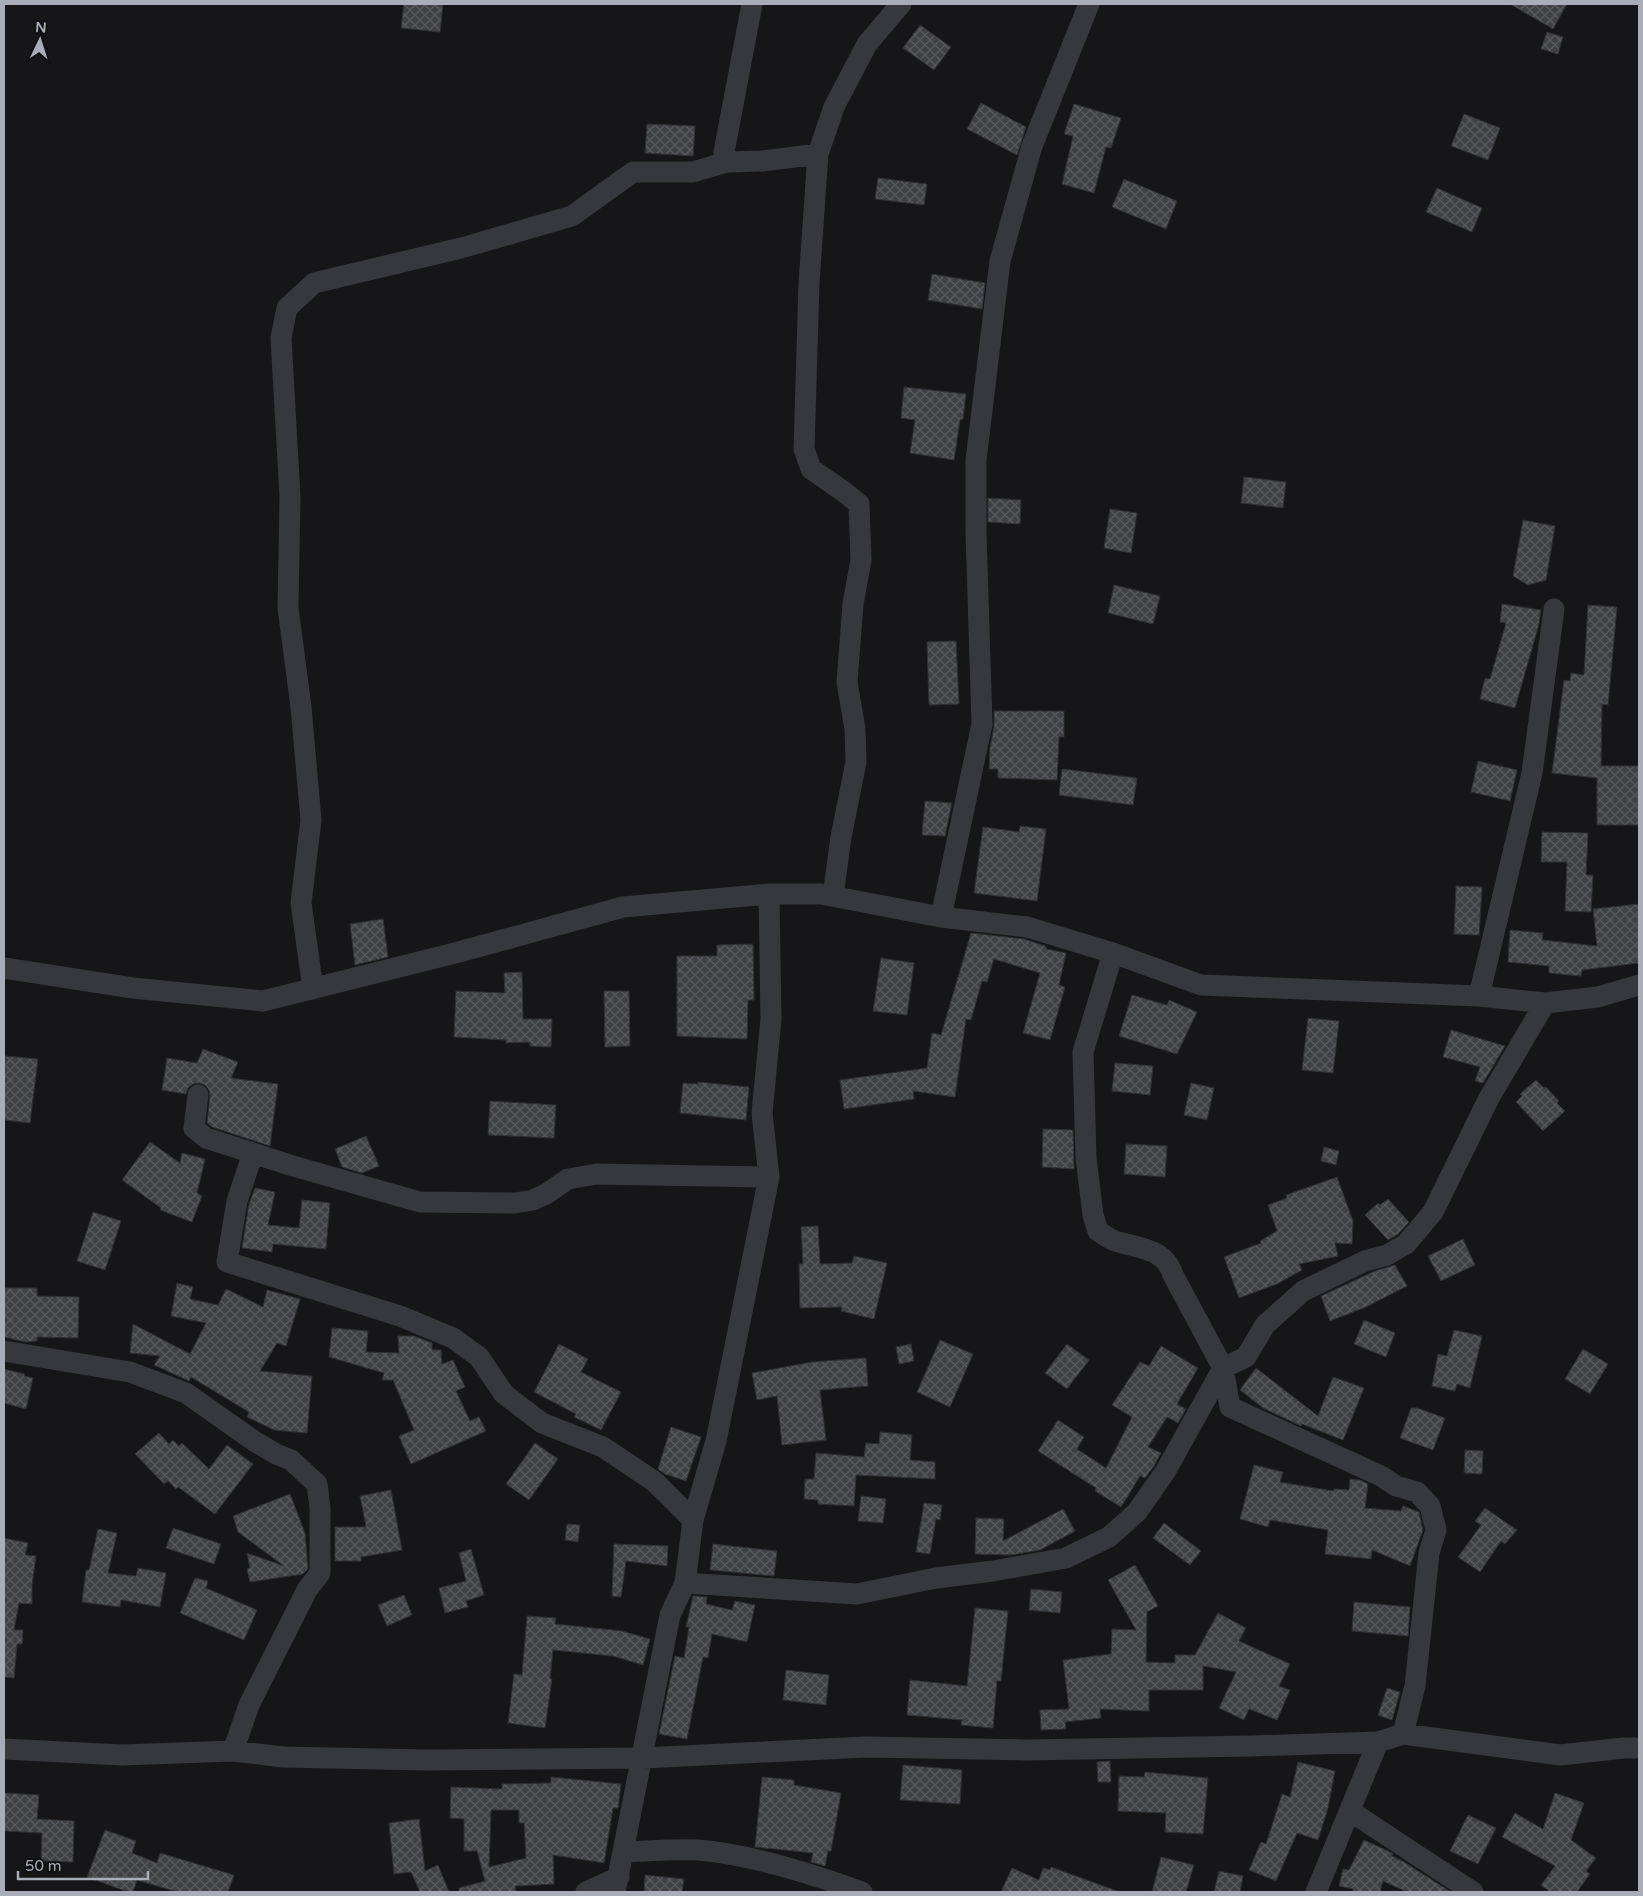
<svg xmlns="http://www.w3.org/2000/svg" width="1643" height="1896" font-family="'Varela Round',sans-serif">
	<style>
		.building { fill: url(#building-cross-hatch); stroke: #303034; fill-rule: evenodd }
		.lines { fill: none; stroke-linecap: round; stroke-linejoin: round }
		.minor { stroke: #37383d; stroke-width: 21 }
	</style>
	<defs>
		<pattern id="building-cross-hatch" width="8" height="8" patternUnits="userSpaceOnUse" patternTransform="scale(1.25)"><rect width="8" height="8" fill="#404145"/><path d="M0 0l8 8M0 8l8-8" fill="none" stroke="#595a5e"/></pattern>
	</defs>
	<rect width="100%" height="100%" fill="#161618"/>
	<!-- building -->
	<path class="building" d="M404,4h39l-3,28 -39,-4z
		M1510,4h57l-14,25z
		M920,25l31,22 -17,23 -31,-22z
		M1547,32l16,5 -5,17 -17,-5z
		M981,103l45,24 -9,28 -50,-26z
		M1074,104l47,14 -10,30 -5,-1 -12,46 -32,-9 11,-48 -9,-2z
		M1464,114l36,14 -12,32 -37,-14z
		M647,124l48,2 -2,30 -48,-3z
		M878,178l49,6 -3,21 -49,-6z
		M1124,179l53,22 -11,28 -54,-22z
		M1437,188l45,20 -10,24 -46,-20z
		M932,274l53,9 -3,26 -54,-9z
		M904,387l62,7 -3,25 -3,1 -6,40 -44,-7 5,-33 -14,-2z
		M1244,477l42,5 -3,26 -42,-5z
		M988,498l33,2 -1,24 -32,-2z
		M1110,509l27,4 -6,40 -27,-5z
		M1523,520l32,6 -9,54 -18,5 -15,-9z
		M1114,585l46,11 -7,28 -45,-11z
		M1502,604l39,6 -2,14 -24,84 -35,-9 5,-21 5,1 16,-56 -6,-1z
		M1588,605l29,2 -9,98 -6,-1 -1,62h38v59h-42v-47l-45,-5 12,-93 6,1 1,-8 13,2z
		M956,641l3,63 -30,1 -2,-63z
		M994,711h70v26h-5l-2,43 -59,-2v-9h-9l1,-21 4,-22z
		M1478,761l39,9 -7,31 -39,-9z
		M1062,769l75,9 -4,27 -74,-10z
		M925,801l27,2 -7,33 -23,-1z
		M1020,826l26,3 -9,72 -63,-8 9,-66 36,5z
		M1542,832l46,1 -2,42h7l-2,37 -26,-1 2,-49h-26z
		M1456,886l26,1 -3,48 -25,-1z
		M1639,904v59l-57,7 -1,6 -32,-3v-7l-41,-4 2,-32 33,3 -1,7 55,6 -4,-37z
		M383,919l5,38 -33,8 -5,-41z
		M971,933l53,6 21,7 2,3 19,4 -7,32 6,2 -15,53 -27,-7 17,-60 -46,-14 -7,23 -5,-1 -11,39 -5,-1 -11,78 -42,-6 1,8 -70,10 -4,-29 87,-12 5,-35 9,2z
		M753,944l1,56h-6l-1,39 -70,-3v-80h40v-11z
		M881,958l33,5 -7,52 -34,-4z
		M522,972l1,47h29l-1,28 -21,-1v-4l-24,1v-3l-52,-3 2,-46 49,2 -1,-20z
		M604,991h25l1,55 -25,1z
		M1132,995l35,10 2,-5 28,12 -20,42 -58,-18z
		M1308,1018l31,3 -6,52 -31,-3z
		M1451,1030l54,16 -22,37 -8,-2 5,-14 -37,-10z
		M203,1049l35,13 -7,16 47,6 -8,62 -58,-19 -5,-4 3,-27 -1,-6 -4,-5 -6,-2 -6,1 -5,4 -2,6 -24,-4 5,-32 30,5z
		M5,1056l33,3 -8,64 -26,-3z
		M1115,1063l38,3 -3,29 -38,-4z
		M1536,1080l8,8 2,-1 13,14 -2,2 8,8 -22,20 -27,-29 6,-6 -2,-2z
		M698,1082l51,5 -3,33 -66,-7 3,-30 15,1z
		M1191,1083l23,5 -7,32 -23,-5z
		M490,1101l66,4 -2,33 -66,-3z
		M1043,1129l30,1 1,39 -32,-2z
		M366,1136l13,30 -17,7 -20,-6 -7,-18z
		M150,1142l30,21 2,-10 23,6 -8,34 5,3 -10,26 -32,-12 1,-2 -39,-28z
		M1126,1144l41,2 -2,31 -41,-3z
		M1324,1147l15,4 -3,14 -15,-4z
		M1337,1177l16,44 -1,23 -17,-1 3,13 -39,8 3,6 -25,14 -38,14 -15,-41 37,-14 -1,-2 17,-10 -9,-26 19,-7 -1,-3z
		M255,1188l20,4 -7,33 31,3 3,-28 28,3 -4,46 -53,-5 -1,8 -30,-4 7,-44z
		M1388,1199l21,23 -11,12 -10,6 -23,-25 13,-12 2,2z
		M93,1212l28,9 -16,49 -28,-9z
		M818,1226l2,38 32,-1 2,-7 33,7 -13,56 -33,-8 1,-4 -42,1 -1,-44h4l-2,-37z
		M1463,1239l12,26 -34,16 -13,-25z
		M1395,1265l12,21 -41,21 -36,14 -9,-25 54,-25z
		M177,1283l16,4 -3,12 28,6 8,-16 37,18 4,-17 33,9 -14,47 -9,-3 -17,28 52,5 -5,57 -33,-3 -27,-13 2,-5 -58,-35 -2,4 -35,-16 6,-9 -30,-3 3,-29 57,30 16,-31 -35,-7z
		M4,1288h33v8l42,1 -1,41 -41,-1v4l-11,1 -22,-5z
		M1364,1320l31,13 -9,24 -32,-13z
		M332,1328l36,3 -2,21 33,1 -1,-17h16l18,7v7h9l1,14 11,-4 12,27 -9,4 14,30 9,-4 7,14 -75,33 -12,-28 15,-6 -21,-50h-11l2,-7 -55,-16z
		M1454,1330l28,6 -12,52 -13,-4 -2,7 -23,-5 6,-32 9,2z
		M940,1340l33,14 -23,53 -33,-15z
		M559,1344l29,15 -7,13 40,20 -20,38 -27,-13 2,-3 -42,-22z
		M911,1344l3,17 -15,3 -3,-17z
		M1067,1344l22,16 -22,29 -22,-16z
		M1161,1346l37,22 -21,36 9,5 -8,14 -11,-6 -19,30 13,6 -7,13 -9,12 -5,-2 -19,31 -26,-16 1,-3 -58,-37 20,-31 26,17 -7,12 29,19 26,-51 -20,-12 28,-43 9,4z
		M1583,1349l25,15 -18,30 -25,-15z
		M866,1358l2,28 -48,4 6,50 -44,5 -5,-49 -20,4 -5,-27 60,-11z
		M1256,1368l62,48 15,-39 31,11 -21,52 -41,-16 -1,2 -38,-18 -23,-18z
		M4,1369l21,5 -1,2 9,2 -7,31 -22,-6z
		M1411,1408h6l28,10 -12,32 -33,-12z
		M671,1427l30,10 -15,44 -21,-7 -7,-5z
		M880,1432l32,3 -2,25 25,2v17l-79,-4 -2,31 -36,-2v-4l-14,-1 1,-20h9l2,-26 48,4 2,-14 13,1z
		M159,1433l10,11 4,-4 6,6 3,-3 27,26 18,-24 26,19 -38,50 -37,-27 -2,2 -8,-8 -4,3 -29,-30z
		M535,1443l23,16 -29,41 -23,-16z
		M1465,1450l18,1 -1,23 -18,-1z
		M1254,1465l29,7 -3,10 53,9 1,-2 15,1 1,-11 10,1 8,4 -3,24 36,3 2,-5 16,6 4,18 -13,36 -38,-16 -1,9 -46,-5 3,-24 -58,-10 -2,7 -28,-8z
		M391,1490l11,60 -41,7v4h-26v-34h31l-6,-31z
		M290,1494l15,39 3,36 -5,5 -53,8 -3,-13 3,-1 -3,-15 37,13 -46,-34 -5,-16z
		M861,1496l25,3 -3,24 -25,-2z
		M924,1503l18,2 -2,15 -4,-1 -6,35 -14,-2z
		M1485,1508l32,22 -12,14 -4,-3 -21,31 -22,-15 23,-32 -6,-4z
		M1063,1509l12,22 -35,19 -29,5 -36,-1 1,-36 28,1 -1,22z
		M1164,1523l37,28 -11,14 -37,-27z
		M567,1524l13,1 -2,17 -13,-2z
		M173,1528l48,16 -7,20 -48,-16z
		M98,1529l19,4 -9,40 28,3 2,-8 28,5 -6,34 -39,-7 -1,7 -38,-5 4,-32h3z
		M4,1538l24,5 -3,12 11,1 -4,29v19l-13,-1 -5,27h9l-1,14h-5l-3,34 -10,-1z
		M614,1544l54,2 -1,20 -41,-5 -5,36 -9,-1z
		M713,1544l64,7 -3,25 -64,-6z
		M471,1549l13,46 -18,6 2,6 -23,6 -6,-25 27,-7 -7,-28z
		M1135,1565l23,41 -11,6 -1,50 29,1v-8h20l23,-42 28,15 -7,13 51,23 -11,22 11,4 -13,30 -28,-11 -5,11 -25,-12 17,-36 -33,-6v24h-54v21l-49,-2 1,9 -36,4 1,7 -25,1 -1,-20 29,-1 -6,-49 48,-6 1,-25 24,1 -28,-50z
		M195,1578l13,3 -2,7 51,22 -13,30 -64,-27z
		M1031,1589l31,3 -2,21 -31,-3z
		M404,1595l8,20 -25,11 -9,-21z
		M693,1596l14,1 -1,7 26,6 3,-9 20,4 -8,37 -35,-8 -4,24 -5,-1 -16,82 -28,-5 16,-78 9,2 5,-31h-3z
		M1354,1602l56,5 -2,29 -56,-5z
		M975,1608l33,3 -7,70h-4l-4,47 -32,-3 1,-5 -55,-5 3,-35 57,6z
		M527,1616l29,2 -1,6 67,7 28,8 -7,26 -30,-9 -60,-6 -3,29h2l-7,49 -37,-5 6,-49 8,1z
		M786,1670l43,5 -3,30 -43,-5z
		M1387,1688l13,4 -8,28 -14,-5z
		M1110,1761l1,21h-13l-1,-20z
		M1298,1762l37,9 -7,37 -10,32 -21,-7 -21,48 -27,-11 12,-28 5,2 16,-50 8,3z
		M903,1765l59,5 -2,34 -60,-4z
		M1145,1772l63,6 -5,56 -38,-2 1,-19 -48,-2 1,-35 25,1z
		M551,1777l70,7 -3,24h-5l-9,55 -51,-8 1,29 -39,2 1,6h-57v-4l26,-7 -8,-30h-13v-32l-14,-1 1,-31 51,2v-5l49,-1zM491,1810h28v13h5l2,35 -37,9z
		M762,1777l32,3v5l47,8 -10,58h-3l-3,15 -14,-4 2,-9 -58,-6z
		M4,1793l35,2 -2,24 37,2 -1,41 -32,-1 1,-28 -38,-2z
		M1555,1793l29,10 -13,37 25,18 -10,13 4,3 -13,18h-27l-9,-7 14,-19 -53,-29 13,-24 28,16z
		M1468,1815l28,13 -18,36 -28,-13z
		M419,1819l6,52 13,-6 11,27h-29l-9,-20 -17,2 -5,-51z
		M105,1830l31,11 -4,12 25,10 3,-10 74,22 -6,17h-51l-40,-12 -4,12h-5l-41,-15z
		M1364,1840l24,11 5,3 -1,2 12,6 47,30h-44l-24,-11 -3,11h-27v-3l-14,-3 4,-17 6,1z
		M1161,1857l33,8 -8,27h-34z
		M1051,1867l66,24v1h-116l11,-24 27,12 4,-12 7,2z
		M1219,1871l24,5 -3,16h-26z
		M645,1875l39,4 -2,13h-38z"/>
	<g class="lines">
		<!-- minor -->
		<path class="minor" d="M752,4l-28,148 3,10 35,-1 56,-7
			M833,896l8,-59 15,-75 -1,-33 -8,-47 6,-78 8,-44 -2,-56 -16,-13 -32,-22 -7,-20 5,-166 9,-129 16,-47 33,-63 34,-40
			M941,917l41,-193 -6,-192v-72l24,-199 32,-115 57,-142
			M1113,953l-30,99 3,106 7,57 5,16c5,3 11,8 17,10 23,7 50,7 58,34l50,93 7,39 151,69 15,10 21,6 13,14 6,24 -7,23 -14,133 -12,48
			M4,968l129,20 130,13 196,-49 164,-45 146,-13h52l120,23 86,10 86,26 88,32 278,11 66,7 53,-6 41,-12
			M313,989l-12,-86 10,-83 -10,-113 -13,-99 2,-111 -9,-159 6,-30 27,-25 147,-35 111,-32 61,-44h60l34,-10
			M1479,996l53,-223 22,-164
			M198,1095l-4,33 12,10 87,28 127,36 95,1 18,-3 13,-6 22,-15 29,-5 172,3
			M253,1153l-16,48 -10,61 173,54 53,22 26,19 25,37 38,29 61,24 52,35 38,38
			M4,1351l126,21 56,21 68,48 22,13 15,6 26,24 3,24v65l-13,17 -58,115 -16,46
			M685,1583l172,11 79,-16 57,-7 73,-13 43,-21 28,-25 28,-40 58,-104 23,-11 19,-32 38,-34 62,-30 22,-6 19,-11 27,-32 56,-114 56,-95
			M4,1749l118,6 111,-4 50,6 144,3 216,-2 223,-11 160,3 225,-4 127,-4 25,-8 157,21 64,-7h15
			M1350,1811l123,81
			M624,1852c25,-1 50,-3 74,-2 50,4 117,25 164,42
			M586,1892l33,-15
			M615,1892l55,-277 15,-32 8,-63 23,-79 53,-264 -7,-64 9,-94 -2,-125
			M1316,1892l62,-150"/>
	</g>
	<!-- border -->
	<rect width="1643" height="1896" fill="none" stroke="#a8adb8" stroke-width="10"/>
	<!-- north arrow -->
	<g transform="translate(40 40) rotate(4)" stroke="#111113" stroke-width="4" paint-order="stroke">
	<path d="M0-4L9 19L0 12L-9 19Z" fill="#a8adb8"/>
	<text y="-8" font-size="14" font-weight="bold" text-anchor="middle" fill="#a8adb8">N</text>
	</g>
	<!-- scale -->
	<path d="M18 1871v8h130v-8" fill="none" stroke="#a8adb8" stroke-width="2.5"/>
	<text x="25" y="1871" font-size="15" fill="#a8adb8" stroke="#111113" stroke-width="4" paint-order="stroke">50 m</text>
</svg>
